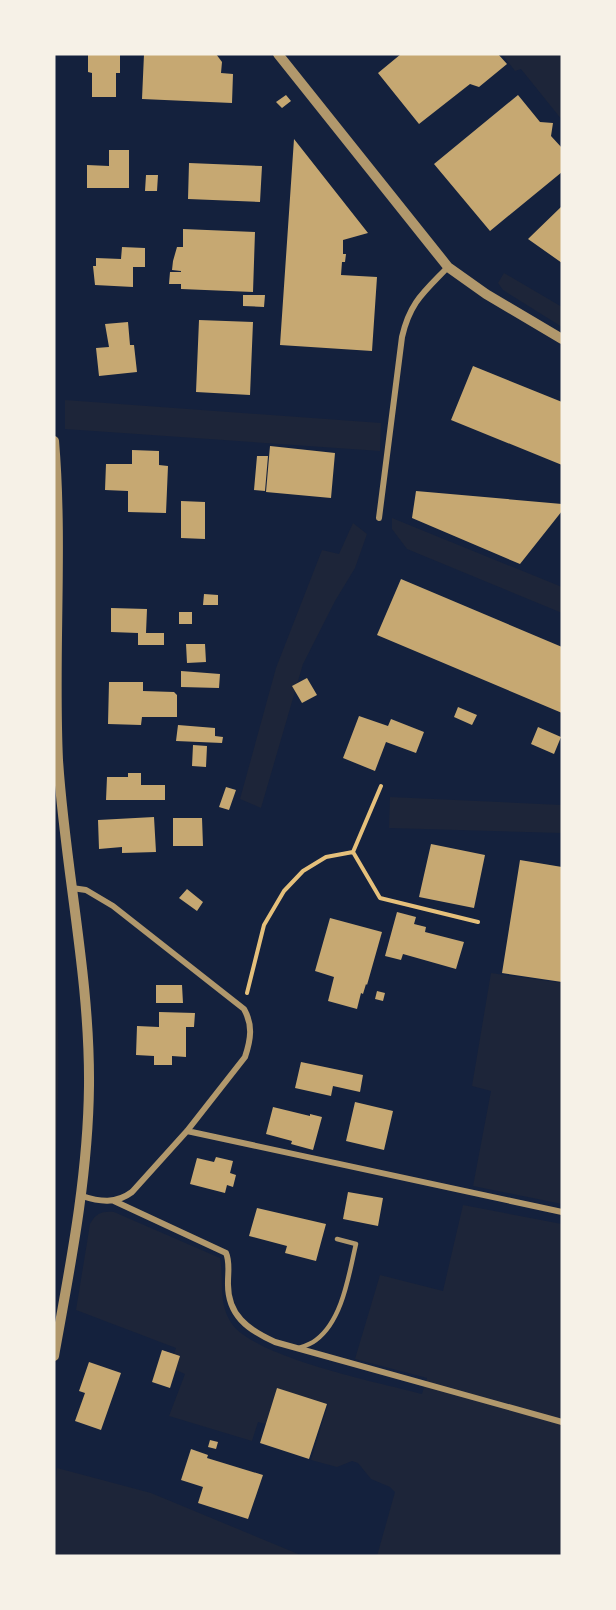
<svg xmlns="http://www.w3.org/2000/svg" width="616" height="1610" font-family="Manrope,sans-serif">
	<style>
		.green { fill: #1d2539 }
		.building { fill: #c6a872 }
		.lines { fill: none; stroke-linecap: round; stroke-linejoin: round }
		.path { stroke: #e5c07b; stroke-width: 4 }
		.service { stroke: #b1986c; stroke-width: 4.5 }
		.minor { stroke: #b1986c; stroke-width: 6 }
		.tertiary { stroke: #b1986c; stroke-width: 10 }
	</style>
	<rect width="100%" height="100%" fill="#14213d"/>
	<!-- green -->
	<path class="green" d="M502,54h60v66l-41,-51 -6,2z
		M504,273l58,34v20l-59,-37 -5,-7z
		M65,400l316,23 -1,28 -315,-22z
		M392,518l170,69v26l-155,-64 -15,-20z
		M353,523l14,11 -12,34 -20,33 -32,63 -42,144 -21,-9 36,-131 46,-118 17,4z
		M390,797l172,8v28l-173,-5z
		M54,963c6,62 5,125 2,188h-2z
		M491,973l71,10v221l-89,-18 18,-95 -19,-5z
		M463,1205l99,19v332h-185l18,-64 -5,-5 -19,-8 -13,-16 -6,-2 -15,6 -26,-7 17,-56 -47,-14 -12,35 -11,-3 -6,19 -83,-25 16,-42 -16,-7 7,-19 -100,-38 14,-86c6,-11 12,-13 24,-12l106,46c4,22 -2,43 10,63 20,36 151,62 192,73l5,-16 -72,-19 25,-84 63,16z
		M57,1468l94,25 152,63h-249v-58z"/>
	<!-- building -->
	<path class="building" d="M88,54h32v19h-4v24h-24v-24l-4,-1z
		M144,54h72l6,8 -1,11 12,1 -1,29 -90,-4z
		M401,54h97l9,10 -28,23 -9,-3 -51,40 -41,-51z
		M286,95l5,6 -9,7 -6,-6z
		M518,95l22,27 13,1 -2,13 11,12v24l-72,59 -56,-67z
		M294,139l74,94 -25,7v14h3l-1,8h-3l-1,13 36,2 -5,74 -92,-6z
		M109,150h20v38h-42v-23l22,1z
		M189,163l73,3 -2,36 -72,-3z
		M146,175h12l-1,16h-12z
		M562,206v57l-34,-24z
		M183,229l72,3 -2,60 -72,-3v-5h-12l1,-12h11v-1l-9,-1 1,-9 4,-14h6z
		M122,247l23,1v19h-12v20l-38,-2 -2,-19h3v-8l25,1z
		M243,295h22l-1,12 -21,-1z
		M199,320l54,2 -3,73 -54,-3z
		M128,322l2,23h4l3,27 -38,4 -3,-28 13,-1 -4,-23z
		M473,366l89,36v63l-111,-45z
		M270,446l65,7 -4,45 -65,-6z
		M132,450l27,1v14l9,1 -2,47 -38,-1v-21l-23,-1 1,-26h26z
		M257,456h11l-3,35 -11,-1z
		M416,491l146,13v7l-42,53 -108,-46z
		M181,501l24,1v37l-24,-1z
		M401,579l161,68v66l-185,-78z
		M204,594l14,1v10h-15z
		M111,608l36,1 -1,24h18v12h-26v-12l-27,-1z
		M179,612h13v12h-13z
		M186,644h19l1,18 -19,1z
		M181,671l39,3 -1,14 -38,-1z
		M307,678l10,17 -15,8 -10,-17z
		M109,682h34v9l31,1 3,3v22h-35l-1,8 -33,-1z
		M458,707l19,8 -5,10 -18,-8z
		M359,716l29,10 3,-7 33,13 -8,21 -30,-11 -11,29 -32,-13z
		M178,725l37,3v8l8,1 -1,6 -46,-2z
		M538,727l23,10 -7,17 -23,-10z
		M193,745l14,1 -1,21 -14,-1z
		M128,773h13v12h24v15h-59l1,-23h21z
		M226,787l10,3 -7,20 -10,-3z
		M154,817l2,35 -34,1v-6l-23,2 -1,-29z
		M173,818h29l1,28h-30z
		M431,844l54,11 -11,53 -55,-11z
		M520,860l42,7v115l-60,-9z
		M187,889l16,13 -6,9 -18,-13z
		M397,912l19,5 -2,7 12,3 -1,5 39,10 -8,27 -53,-15 -2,6 -16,-4z
		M330,918l52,14 -15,53 -1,-1 -3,10 -2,-1 -4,16 -29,-8 6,-24 -19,-6z
		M156,985h26l1,18h-27z
		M377,991l8,2 -2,8 -8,-2z
		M159,1012l36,1 -1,14h-8v30l-14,-1v9h-18v-9l-18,-1 1,-29 22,1z
		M301,1062l62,13 -3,17 -27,-6 -2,10 -36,-8z
		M355,1102l38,9 -9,39 -38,-9z
		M273,1107l37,9v-2l12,3 -9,33 -22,-6 1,-3 -26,-7z
		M216,1157l17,4 -3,12 6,2 -3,12 -6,-2 -2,8 -35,-9 7,-26 17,4z
		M348,1192l35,6 -5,28 -35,-7z
		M257,1208l69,16 -10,37 -31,-8 2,-7 -38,-10z
		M162,1350l18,6 -10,32 -18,-6z
		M89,1362l32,11 -20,57 -26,-9 10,-28 -6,-2z
		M277,1388l50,16 -18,55 -49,-16z
		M210,1440l8,2 -2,7 -8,-2z
		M191,1449l17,6 -1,3 56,17 -15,44 -50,-16 5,-16 -22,-7z"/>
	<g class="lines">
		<!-- path -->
		<path class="path" d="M353,852l27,46 98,24
			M247,993l17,-68 20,-34 19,-20 23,-14 27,-5 28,-66"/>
		<!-- service -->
		<path class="service" d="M299,1348c6,-2 12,-4 17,-8 27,-20 33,-67 40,-96l-19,-5"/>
		<!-- minor -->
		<path class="minor" d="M379,518l23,-181c8,-35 22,-45 46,-70
			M72,888l14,2 27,16 131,103c9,16 7,30 1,48l-58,74 -55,61c-16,12 -32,10 -50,4
			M187,1131l375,81
			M114,1201l112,52c4,9 2,19 2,29 -1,33 20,48 47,60l287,80"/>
		<!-- tertiary -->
		<path class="tertiary" d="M278,54l170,213 38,27 76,45
			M54,441c9,106 -1,213 4,319 7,109 32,216 31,326 -1,92 -19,181 -35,270"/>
	</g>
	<!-- border -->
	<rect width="616" height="1610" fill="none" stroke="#f6f1e7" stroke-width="111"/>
</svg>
